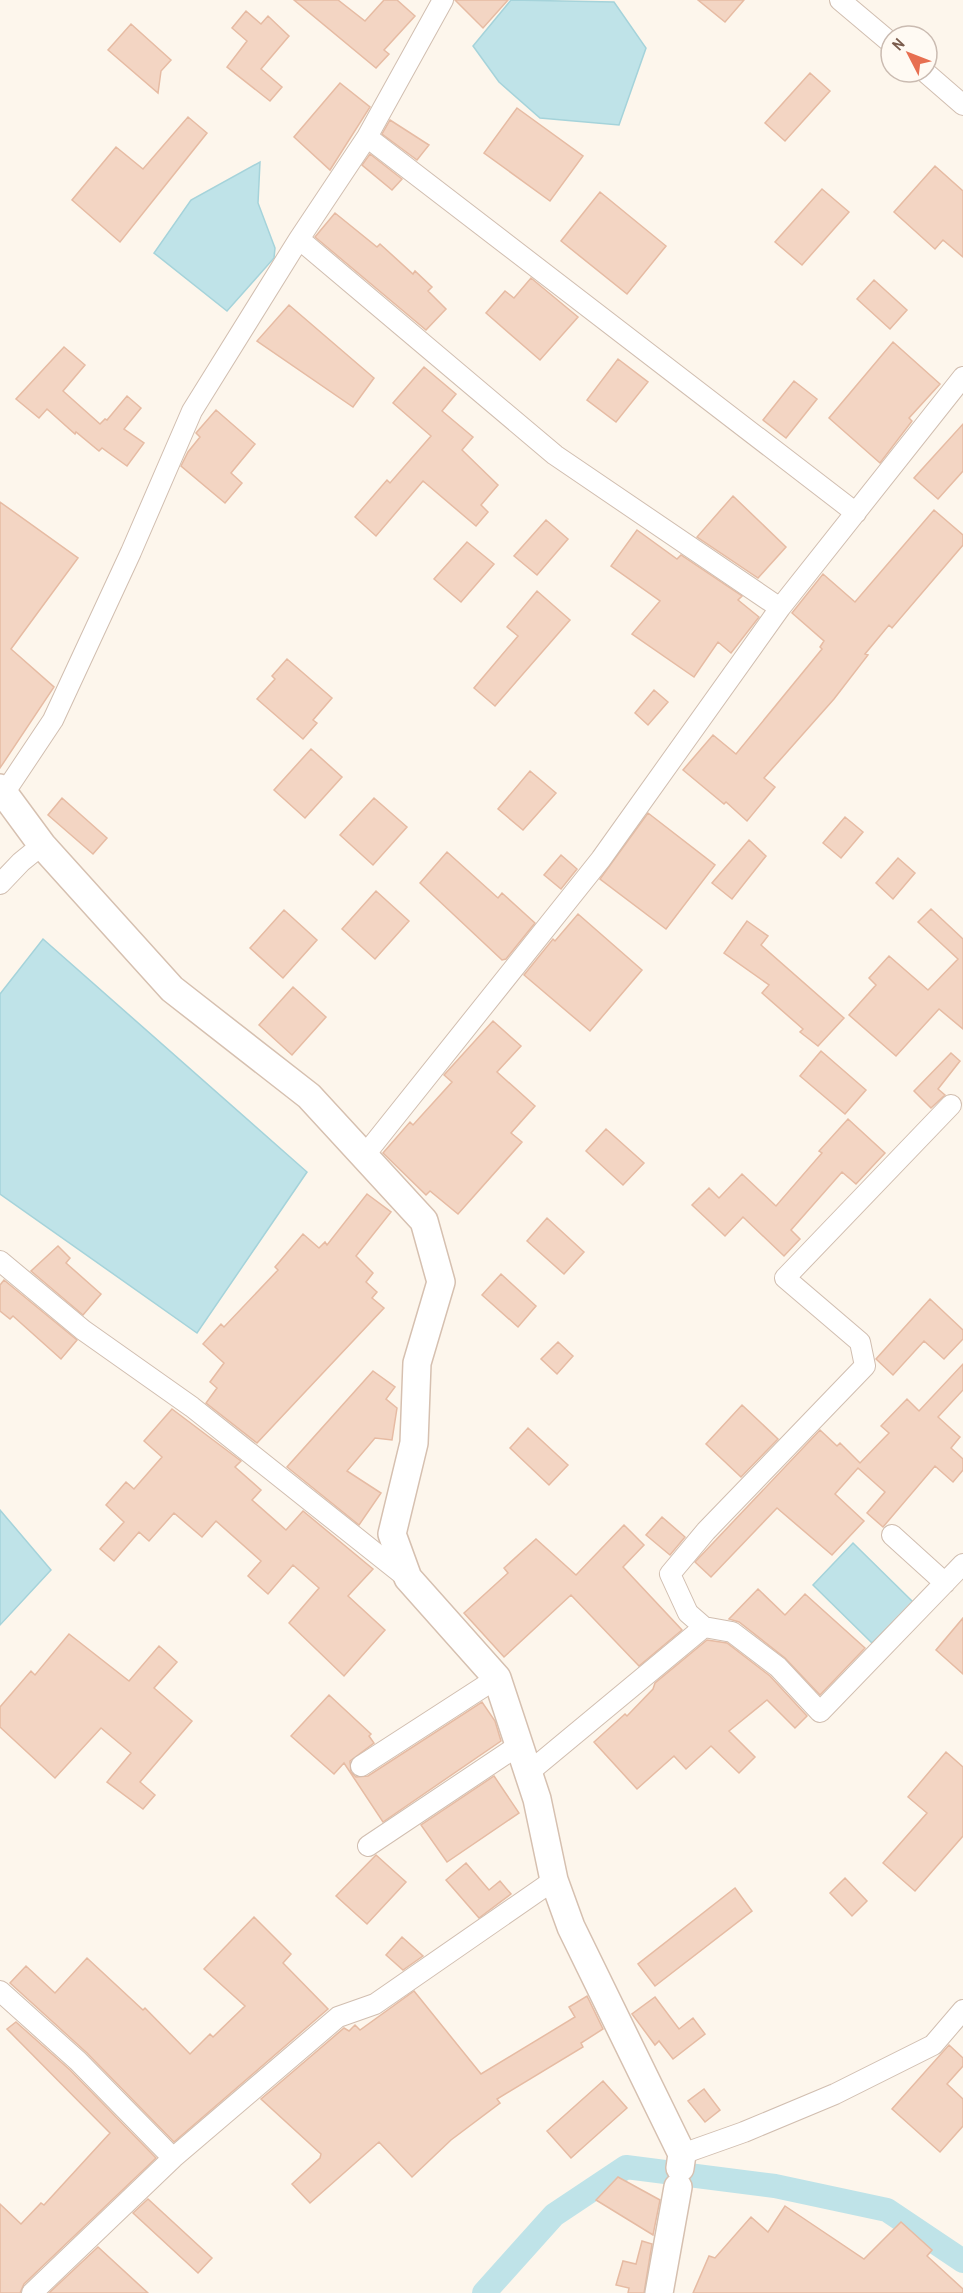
<svg xmlns="http://www.w3.org/2000/svg" width="963" height="2293" font-family="'Archivo Narrow',sans-serif">
	<style>
		.water { fill: #bfe3e8; stroke: #a5d3da; stroke-width: 1.5 }
		.lines { fill: none; stroke-linecap: round; stroke-linejoin: round }
		.canal { stroke: #bfe3e8; stroke-width: 24 }
		.building { fill: #f3d5c3; stroke: #e6bba3; stroke-width: 1.5 }
		.street-casing { stroke: #d1beb0; stroke-width: 22 }
		.secondary-casing { stroke: #d6c0b0; stroke-width: 30 }
		.street { stroke: #fff; stroke-width: 20 }
		.secondary { stroke: #fff; stroke-width: 27 }
	</style>
	<rect width="100%" height="100%" fill="#fdf6ec"/>
	<!-- water -->
	<path class="water" d="M511,0l103,2 32,46 -27,77 -79,-7 -41,-36 -26,-36z
		M260,162l-2,41 17,45 -1,10 -47,53 -73,-58 37,-53z
		M43,939l264,233 -110,161 -197,-139v-200z
		M0,1510l51,60 -51,55z
		M853,1543l60,59 -41,41 -59,-58z"/>
	<g class="lines">
		<!-- canal -->
		<path class="canal" d="M484,2293l70,-78 72,-48 149,19 112,24 76,51"/>
	</g>
	<!-- building -->
	<path class="building" d="M294,0h44l27,21 19,-21h13l18,16 -31,34 5,4 -13,14z
		M455,0h53l-25,28z
		M698,0h46l-19,22z
		M246,11l15,13 7,-8 21,20 -28,33 21,18 -12,14 -43,-34 20,-26 -15,-13z
		M131,24l40,36 -10,11 -3,22 -50,-43z
		M810,73l20,18 -45,50 -20,-18z
		M340,83l30,24 -40,63 -36,-33z
		M517,108l66,48 -33,45 -66,-48z
		M188,117l19,16 -87,109 -48,-42 44,-53 27,22z
		M390,120l39,25 -12,15 -35,-26z
		M370,154l32,25 -10,11 -30,-25z
		M935,166l28,25v66l-20,-17 -8,9 -41,-37z
		M822,189l27,23 -47,53 -27,-23z
		M600,192l66,54 -39,48 -66,-53z
		M335,213l42,34 3,-3 33,30 2,-3 17,16 -4,4 18,18 -20,21 -111,-93z
		M531,278l47,39 -38,43 -54,-47 19,-22 9,7z
		M874,280l33,30 -17,19 -33,-30z
		M289,305l85,73 -21,29 -96,-66z
		M893,342l47,42 -31,34 3,3 -32,42 -51,-45z
		M64,347l21,18 -22,26 37,33 5,-5 2,1 20,-24 14,12 -17,21 20,14 -17,23 -25,-18 -3,3 -23,-19 -1,2 -28,-25 -8,9 -23,-19z
		M618,359l30,23 -32,40 -29,-22z
		M424,367l32,27 -14,17 31,26 -11,13 36,35 -17,20 7,7 -12,14 -53,-45 -47,55 -21,-19 32,-37 3,3 41,-47 -38,-33z
		M794,381l23,18 -31,39 -23,-18z
		M216,410l39,34 -24,29 11,10 -17,20 -44,-37 7,-14 12,-15 -4,-4z
		M963,424v47l-25,28 -24,-21z
		M733,496l53,51 -28,31 -61,-41z
		M0,502l78,56 -67,91 43,38 -54,81z
		M934,510l29,25v10l-71,83 -3,-3 -24,29 3,1 -34,44 -70,79 11,9 -28,34 -21,-19 -2,2 -41,-34 30,-35 23,19 86,-105 -2,-2 4,-6 -32,-28 31,-39 32,28z
		M546,520l22,19 -31,36 -23,-19z
		M637,530l40,29 4,-4 61,41 -4,4 21,17 -28,36 -13,-11 -24,35 -62,-43 28,-33 -49,-35z
		M467,542l27,22 -33,38 -27,-23z
		M537,591l33,29 -75,86 -21,-18 44,-52 -11,-9z
		M287,659l45,39 -19,22 4,3 -14,16 -46,-40 18,-20 -3,-3z
		M654,690l14,12 -20,23 -13,-12z
		M311,749l31,28 -37,41 -31,-28z
		M530,771l26,22 -33,37 -25,-21z
		M62,798l45,40 -14,16 -45,-39z
		M374,798l33,29 -34,38 -33,-30z
		M648,813l67,52 -49,64 -66,-50z
		M845,817l18,15 -22,26 -18,-15z
		M749,840l17,16 -34,43 -20,-16z
		M447,852l51,46 4,-5 33,30 -29,36 -4,1 -82,-77z
		M561,855l16,14 -16,20 -17,-14z
		M898,858l17,15 -22,26 -17,-16z
		M376,891l33,30 -34,38 -33,-30z
		M931,909l32,30v90l-24,-20 -43,47 -47,-41 27,-30 -7,-7 20,-22 39,34 30,-31 -40,-37z
		M284,910l33,30 -34,38 -33,-30z
		M578,914l64,56 -52,61 -66,-56 29,-36 2,2z
		M747,921l21,15 -7,9 83,73 -26,28 -18,-14 3,-3 -41,-36 7,-8 -45,-32z
		M293,987l33,30 -34,38 -33,-30z
		M493,1021l28,25 -24,26 38,34 -24,27 11,9 -64,72 -28,-23 -4,4 -43,-42 27,-31 3,3 39,-43 -8,-7z
		M821,1051l45,39 -21,24 -45,-38z
		M951,1053l9,8 -22,28 7,6 -14,13 -17,-17z
		M848,1119l37,34 -29,31 -14,-12 -51,58 9,9 -16,17 -41,-39 -18,19 -33,-31 17,-17 10,10 23,-24 34,32 46,-53 -3,-2z
		M606,1129l38,34 -21,22 -37,-34z
		M367,1194l24,18 -35,44 17,17 -7,9 11,10 -5,6 12,10 -127,135 -51,-40 11,-15 -7,-6 14,-19 -21,-19 18,-20 3,3 54,-57 -3,-3 28,-33 16,14 6,-6 2,3z
		M547,1218l37,34 -20,22 -37,-33z
		M58,1246l12,12 -4,5 35,31 -18,21 -52,-44z
		M501,1274l35,32 -18,21 -36,-32z
		M4,1280l73,60 -16,19 -48,-43 -3,3 -10,-8v-26z
		M930,1299l33,31v9l-19,20 -20,-18 -31,34 -17,-16z
		M558,1342l15,14 -16,18 -16,-15z
		M963,1364v26l-25,27 22,20 -9,11 12,11v11l-10,12 -18,-16 -52,61 -16,-14 18,-21 -27,-24 -23,26 29,27 -32,34 -55,-47 -66,69 -16,-15 125,-132 17,16 3,-3 20,20 29,-30 -8,-7 26,-27 12,12z
		M373,1371l22,16 -9,12 11,9 -5,32 -17,-2 -28,33 34,22 -22,32 -72,-58z
		M742,1405l36,34 -37,38 -35,-33z
		M172,1409l69,52 -6,6 26,23 -9,10 34,30 17,-19 70,58 -25,27 37,34 -41,46 -55,-53 30,-35 -26,-23 -25,29 -20,-18 13,-15 -45,-40 -14,16 -28,-24 -25,28 -10,-9 -25,29 -14,-12 24,-27 -18,-17 20,-23 8,7 28,-32 -18,-16z
		M528,1428l40,37 -19,20 -39,-37z
		M662,1517l23,20 -15,18 -24,-20z
		M624,1525l20,20 -21,22 59,63 -43,36 -68,-71 -67,62 -40,-44 44,-40 -4,-5 32,-29 40,36z
		M758,1589l27,26 20,-21 60,54 -45,47 -35,-37 -46,-36 -10,-3z
		M963,1618v56l-27,-24z
		M69,1634l60,47 30,-35 18,16 -23,26 38,33 -52,61 15,13 -12,14 -36,-27 24,-29 -30,-25 -46,50 -55,-51v-20l31,-36 4,4z
		M707,1640l20,3 43,33 37,40 -12,12 -28,-28 -38,31 26,26 -16,16 -28,-27 -25,23 -12,-13 -37,33 -43,-47 31,-28 2,2 26,-27 2,-6z
		M329,1695l42,39 -2,2 5,7 -24,18 1,11 5,5 12,-1 114,-74 13,19 6,20 -118,81 -39,-59 -10,11 -43,-38z
		M946,1752l17,15v69l-48,55 -32,-28 44,-50 -19,-16z
		M494,1776l25,37 -72,49 -26,-37z
		M376,1855l30,27 -39,42 -31,-28z
		M466,1863l23,27 11,-9 11,13 -32,24 -33,-38z
		M845,1878l22,23 -15,15 -22,-23z
		M735,1888l17,23 -97,75 -17,-22z
		M254,1917l37,37 -8,9 45,46 -154,133 -87,-89 -77,-70 16,-17 29,27 32,-35 56,52 2,-2 45,46 20,-20 3,3 32,-31 -41,-37z
		M402,1937l21,19 -20,14 -17,-15z
		M414,1991l67,83 94,-57 -6,-10 18,-11 16,33 -22,14 2,4 -86,52 3,4 -49,37 -39,37 -33,-35 -69,61 -18,-19 28,-26 1,-4 -60,-55 83,-71 5,3 6,-6 5,5z
		M655,1997l24,32 14,-11 12,16 -32,25 -14,-18 -4,4 -23,-31z
		M16,2022l54,48 86,88 -132,126 -4,9h-20v-89l21,20 20,-21 3,2 66,-72 -103,-104z
		M949,2045l14,13v8l-16,18 16,15v27l-23,26 -48,-43z
		M603,2081l24,27 -56,50 -24,-27z
		M704,2089l16,21 -15,12 -17,-21z
		M618,2177l42,23 -7,35 -57,-35z
		M148,2199l64,59 -14,15 -65,-60z
		M785,2206l79,53 37,-37 31,28 -5,6 36,33v4h-270l16,-37 6,2 36,-41 17,15z
		M642,2241l10,3 -8,49h-16l1,-5 -13,-3 7,-24 13,3z
		M98,2247l50,46h-99z"/>
	<g class="lines">
		<!-- street casing -->
		<g class="street-casing">
			<path id="street" d="M840,0l51,43
				M925,72l38,33
				M367,137l489,376
				M299,239l256,216 225,153
				M9,786l44,-66 78,-168 61,-141 107,-172 68,-102 76,-137
				M0,884l21,-22 21,-17
				M364,1156l237,-297 179,-251 183,-231
				M0,1261l83,69 109,77 215,171
				M892,1535l53,48
				M704,1627l28,5 46,35 42,45 143,-148
				M361,1766l136,-88
				M528,1773l176,-146 -16,-14 -18,-39 36,-43 159,-165 -5,-24 -75,-64 166,-173
				M368,1846l151,-101
				M0,1991l78,70 95,97
				M682,2154l62,-22 91,-38 98,-49 30,-35
				M32,2293l141,-135 165,-141 37,-13 179,-124"/>
		</g>
		<!-- secondary casing -->
		<g class="secondary-casing">
			<path id="secondary" d="M0,788l42,57 130,144 137,107 115,125 17,61 -24,81 -3,80 -22,91 16,44 89,100 40,121 17,81 17,47 111,227 -2,14
				M659,2293l19,-106"/>
		</g>
		<!-- street -->
		<use href="#street" class="street"/>
		<!-- secondary -->
		<use href="#secondary" class="secondary"/>
	</g>
	<!-- north arrow -->
	<g transform="translate(909 54) rotate(312)"><circle r="28" fill="#fffaf3" stroke="#cabbb1" stroke-width="1.5"/>
	<path d="M0-4.5L10 22L0 15L-10 22Z" fill="#e76f51"/>
	<text y="-9" font-size="16" font-weight="bold" text-anchor="middle" fill="#7a5c4d">N</text>
	</g>
</svg>
